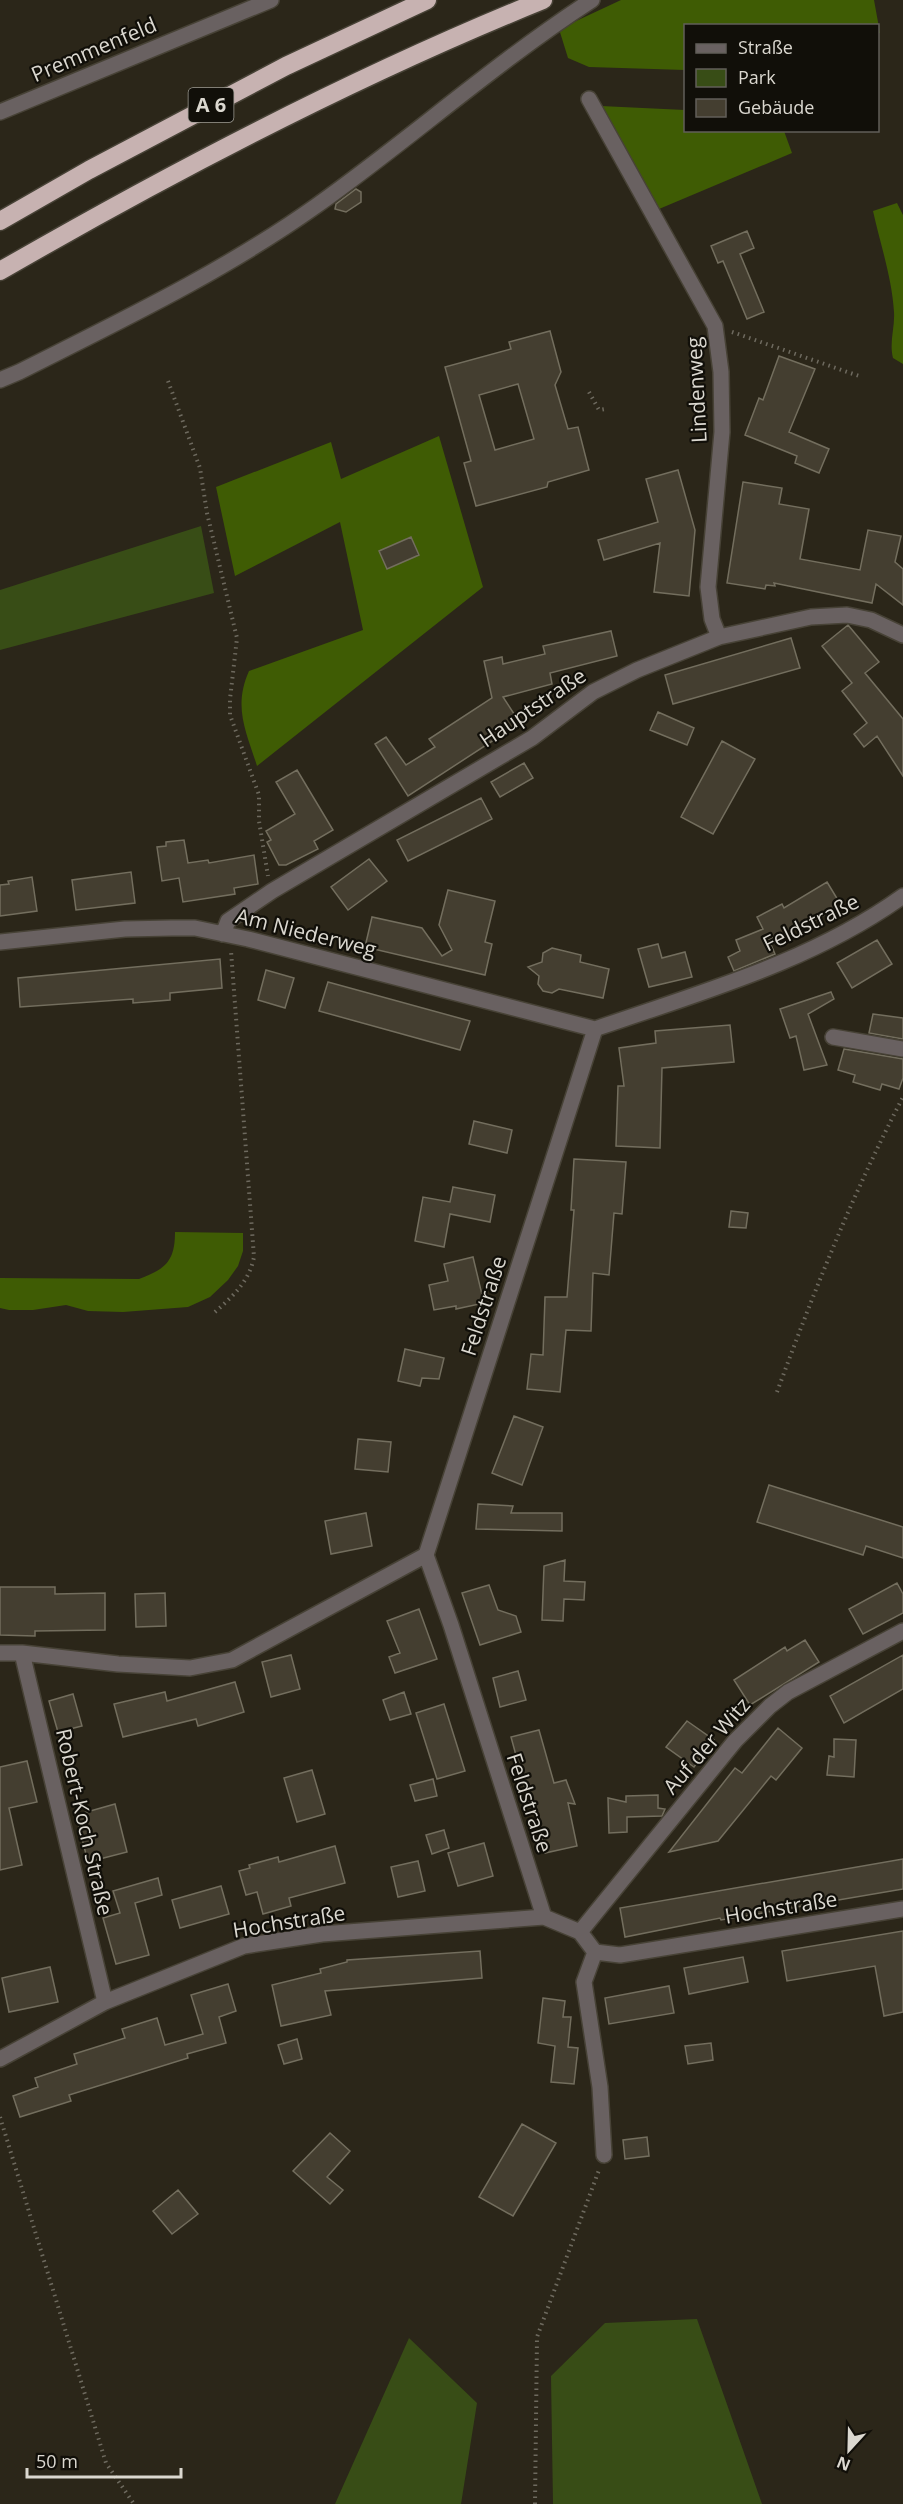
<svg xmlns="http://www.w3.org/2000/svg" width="903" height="2504" font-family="'Open Sans',sans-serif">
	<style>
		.green { fill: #384d16 }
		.forest { fill: #3f5c04 }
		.building { fill: #443e30; stroke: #736e5e; stroke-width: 1.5; fill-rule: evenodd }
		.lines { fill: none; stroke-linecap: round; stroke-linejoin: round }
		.minor-casing { stroke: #474236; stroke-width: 18 }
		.highway-casing { stroke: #474236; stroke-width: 21 }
		.path { stroke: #6e6a5f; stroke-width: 4; stroke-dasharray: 1.5 4.5; stroke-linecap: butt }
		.minor { stroke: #696161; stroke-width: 15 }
		.highway { stroke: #c7b2b1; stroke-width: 18 }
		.labels { text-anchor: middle; stroke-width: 4.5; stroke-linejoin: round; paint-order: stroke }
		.shield { fill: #110f09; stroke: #9e9c94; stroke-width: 1.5 }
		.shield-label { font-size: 20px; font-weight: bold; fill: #dbd8d0 }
		.street-label { font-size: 21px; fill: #dbd8d0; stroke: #110f09 }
	</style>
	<rect width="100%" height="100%" fill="#2b2619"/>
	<!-- green -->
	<path class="green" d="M201,526l13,67 -214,57v-60z
		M697,2319l65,185h-209l-2,-128 54,-53z
		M409,2338l68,65 -16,101h-126z"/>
	<!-- forest -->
	<path class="forest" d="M621,0h253l6,33h-2v-7h-192l-1,44 -96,-3 -21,-9 -9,-29z
		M601,106l84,4 1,20 98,1 8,22 -133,56z
		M897,203l6,12v149l-10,-6c-4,-16 2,-30 1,-46 -2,-34 -14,-69 -21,-101z
		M439,436l44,151 -226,179c-11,-35 -24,-59 -8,-95l114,-41 -23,-108 -105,54 -19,-89 115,-45 10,37z
		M175,1232l68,1v18l-5,15 -10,14 -18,17 -22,10 -65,5 -35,-1 -22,-6 -33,5h-24l-9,-2v-30l139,1c27,-10 36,-18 36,-47z"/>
	<!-- building -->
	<path class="building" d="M356,189l5,3v10l-15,10 -11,-3 1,-5z
		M747,231l7,17 -14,6 24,58 -17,7 -24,-58 -5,2 -7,-17z
		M550,331l11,41 -6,13 13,44 10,-2 11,43 -41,12 -1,5 -71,19 -12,-43 7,-2 -26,-94 66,-18 -2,-7zM518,384l16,55 -39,11 -16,-55z
		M779,356l36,13 -26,63 40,17 -10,24 -24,-10 2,-7 -52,-21 14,-37 4,2z
		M678,470l17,60 -6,66 -35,-4 6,-49 -56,17 -6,-20 60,-18 -12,-43z
		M743,482l39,6 -3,16 30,5 -9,50 60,11 8,-40 33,6 -6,26 8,7v36l-27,-21 -4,19 -98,-20 1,3 -9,-1 -1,4 -38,-6z
		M411,537l8,18 -32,14 -8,-18z
		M848,625l31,37 -14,11 38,46v57l-26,-40 -13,11 -10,-13 13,-11 -25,-32 10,-8 -30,-37z
		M611,631l6,25 -67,17 2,11 -49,13 17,26 -112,73 -33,-52 11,-7 20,28 29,-18 -6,-8 63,-41 -8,-37 18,-4 1,7 42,-10 -2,-8z
		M791,638l9,30 -127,36 -8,-29z
		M658,712l36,16 -7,17 -37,-15z
		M722,741l33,18 -42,75 -32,-17z
		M524,763l9,15 -33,19 -9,-15z
		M297,770l36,60 -19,11 4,8 -32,16h-7l-12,-23 4,-2 -5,-9 29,-17 -19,-32z
		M481,798l11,21 -84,42 -11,-21z
		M184,840l4,23 20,-3 1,3 45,-8 4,29 -24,4 1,6 -52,8 -4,-24 -17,3 -5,-34 9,-1v-4z
		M369,859l18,22 -39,29 -17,-23z
		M131,872l4,31 -59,7 -4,-30z
		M32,877l5,34 -37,5v-31l9,-1 -1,-3z
		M827,882l14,23 -25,15 -2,-4 -45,24 6,14 -41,17 -6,-14 12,-6 -4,-11 27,-11 -6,-12 25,-13 2,4z
		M448,890l47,11 -10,41 7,2 -7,31 -120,-28 7,-30 50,11 20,28 10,-6 -13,-25z
		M877,940l15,24 -40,24 -15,-25z
		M658,944l4,14 23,-6 7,25 -43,10 -11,-38z
		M552,948l29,7 -1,7 29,7 -6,29 -44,-9 -7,4 -9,-2 -5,-7 1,-8 -11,-9 14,-5 1,-9z
		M220,959l2,29 -52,5v7l-37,3v-4l-113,8 -2,-29z
		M266,970l28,8 -9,30 -27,-8z
		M328,982l142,39 -10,29 -141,-39z
		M831,992l3,7 -26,15 19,51 -23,5 -8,-34 -6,2 -10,-29z
		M873,1014l30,4v21l-34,-6z
		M730,1025l4,37 -72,6 -2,80 -44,-2 2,-60h6l-5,-38 37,-5 -1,-12z
		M844,1049l59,10v19l-4,11 -17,-5 -2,6 -27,-8 2,-7 -17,-5z
		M474,1121l38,9 -5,23 -38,-9z
		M574,1159l52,3 -4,52 -8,-1 -5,62 -16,-2 -2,58 -25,-1 -6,62 -33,-3 4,-35 12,1 2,-58h22l7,-87h-3z
		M453,1187l42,8 -5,27 -40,-8 -6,33 -29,-6 8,-44 27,5z
		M731,1211l17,2 -2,15 -17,-1z
		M473,1257l11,46 -28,6v-3l-22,4 -5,-25 19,-4 -4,-17z
		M405,1349l39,9 -5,21 -17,-1 -2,8 -22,-5z
		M514,1416l29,11 -21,58 -30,-12z
		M358,1439l33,3 -3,30 -33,-3z
		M769,1485l134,42v31l-37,-12 -3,9 -106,-33z
		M478,1504l35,2 -2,7h51v18l-86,-2z
		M366,1513l6,33 -41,8 -6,-33z
		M565,1560l-1,21 21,1 -1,18 -20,-1 -1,22 -21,-1 2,-54z
		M897,1583l6,11v19l-40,21 -14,-25z
		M489,1585l9,25 18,6 5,16 -41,13 -18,-52z
		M0,1587h55v7l50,-1v37l-70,1v5l-35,-1z
		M165,1593l1,33 -30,1 -1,-33z
		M419,1609l18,50 -42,14 -6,-16 11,-4 -13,-32z
		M805,1640l14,22 -69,43 -16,-25 51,-33 2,4z
		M291,1655l9,34 -29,8 -9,-35z
		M903,1655v34l-59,34 -14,-27z
		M518,1671l8,29 -26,7 -7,-29z
		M235,1682l9,30 -46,14 -2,-7 -73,18 -9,-33 51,-12 2,9z
		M404,1692l7,22 -21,6 -7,-20z
		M73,1694l9,32 -24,6 -9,-31z
		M444,1704l21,67 -28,8 -21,-66z
		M687,1721l27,19 -20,27 -28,-20z
		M778,1728l24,20 -26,32 -5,-4 -53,65 -49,11 66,-84 7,5z
		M539,1730l15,53 12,-3 9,24 -7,-1 9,43 -32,7 -11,-51 -5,1 -18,-66z
		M834,1739l22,1 -2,37 -27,-2 2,-19 5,1z
		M27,1761l10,41 -28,6 13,57 -22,5v-103z
		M312,1770l13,44 -28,8 -13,-44z
		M433,1779l4,17 -22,5 -5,-16z
		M658,1795v13l7,1 -3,7 -35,1v15l-18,1 -1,-35 18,4v-6z
		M115,1804l12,48 -39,10 -12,-47z
		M444,1830l5,18 -17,6 -6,-19z
		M484,1843l9,33 -35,10 -10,-33z
		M335,1846l10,37 -56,15 2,8 -28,8 -6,-22 -11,3 -7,-24 11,-3 -1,-3 29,-8 1,5z
		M903,1859v30l-182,31 -1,-2 -95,19 -5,-29z
		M418,1861l7,30 -27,6 -7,-30z
		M158,1878l4,17 -27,8 14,52 -33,9 -13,-46 17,-5 -7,-22z
		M221,1886l8,28 -49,14 -8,-28z
		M903,1931v81l-19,4 -9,-50 -88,15 -5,-30z
		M480,1951l2,27 -157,13 6,24 -50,11 -9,-41 49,-12 -1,-4 27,-7v-2z
		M743,1957l5,25 -59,12 -5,-26z
		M50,1967l8,35 -49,10 -7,-34z
		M228,1984l8,27 -17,6 7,26 -39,11 1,4 -119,37 2,6 -51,16 -7,-21 25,-9 -3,-9 42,-14 -3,-10 51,-16 -3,-9 35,-11 8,27 38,-11 -12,-39z
		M669,1986l5,27 -65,11 -4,-26z
		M543,1998l22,3 -2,16h8l-3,30 10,1 -4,36 -23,-2 4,-36 -17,-3z
		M297,2039l5,20 -18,5 -6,-19z
		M711,2043l2,17 -25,4 -3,-18z
		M522,2124l34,19 -43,73 -34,-19z
		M330,2133l20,18 -23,26 16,13 -13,14 -37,-33z
		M647,2137l2,19 -24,3 -2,-19z
		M178,2190l20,24 -26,20 -19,-23z"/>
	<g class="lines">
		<!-- minor casing -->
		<g class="minor-casing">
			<path id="minor" d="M589,99l126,227 6,46 1,60 -14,155 4,32 7,18
				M0,112l271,-112
				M0,380l19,-8c101,-51 204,-100 297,-166 93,-66 179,-143 276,-206
				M223,934l5,-13 44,-30 260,-153 61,-46 44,-22 82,-33 92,-20 36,-2 24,5 32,15
				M0,942l125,-13 47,-1h23l53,11 347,90
				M595,1029c106,-37 216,-67 308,-133
				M833,1037l70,12
				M0,1653h22l96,11 72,4 42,-8 194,-105
				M22,1653l83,349
				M544,1917l-93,-292 -25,-70 169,-526
				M580,1932l155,-191 35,-35 18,-14 115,-61
				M595,1952l-11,30 16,105 4,68
				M0,2059l105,-57 139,-56 78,-12 222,-17 36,15 15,20 25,3 283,-46"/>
		</g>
		<!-- highway casing -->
		<g class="highway-casing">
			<path id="highway" d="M0,221l89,-51 197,-104 141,-66
				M0,271c175,-101 355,-195 543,-271"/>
		</g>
		<!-- path -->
		<path class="path" d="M732,332l127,44
			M168,381l32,87 7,45 30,125 -7,61v16l29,80v26l9,55
			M589,392l10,18 6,-1
			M215,1312c18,-16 34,-30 39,-55l-23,-306
			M777,1392c37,-101 76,-199 126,-295
			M0,2117l106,346 28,41
			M535,2504l2,-167 62,-167"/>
		<!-- minor -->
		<use href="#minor" class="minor"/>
		<!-- highway -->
		<use href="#highway" class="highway"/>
	</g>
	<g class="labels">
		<!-- shield labels -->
		<rect class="shield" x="188.5" y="88" width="45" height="34" rx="4.5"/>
		<g class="shield-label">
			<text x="211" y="112">A 6</text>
		</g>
		<!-- street labels -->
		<g class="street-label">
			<text transform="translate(94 50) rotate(-23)" y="7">Premmenfeld</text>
			<text transform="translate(697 390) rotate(-93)" y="7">Lindenweg</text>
			<text transform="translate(533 708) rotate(-34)" y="7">Hauptstraße</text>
			<text transform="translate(811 923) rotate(-26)" y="7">Feldstraße</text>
			<text transform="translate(306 933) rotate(14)" y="7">Am Niederweg</text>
			<text transform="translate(484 1306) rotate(-72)" y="7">Feldstraße</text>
			<text transform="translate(707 1746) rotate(-49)" y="7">Auf der Witz</text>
			<text transform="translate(529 1803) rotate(72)" y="7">Feldstraße</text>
			<text transform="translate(84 1822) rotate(77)" y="7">Robert-Koch Straße</text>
			<text transform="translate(781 1908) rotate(-9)" y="7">Hochstraße</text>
			<text transform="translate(289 1922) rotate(-9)" y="7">Hochstraße</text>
		</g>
	</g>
	<!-- legend -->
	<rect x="684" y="24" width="195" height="108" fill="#110f09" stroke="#625f59" stroke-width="1.5"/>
	<rect x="696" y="44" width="30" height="9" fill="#696161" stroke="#625f59" stroke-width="1.5"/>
	<text x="738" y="54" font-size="18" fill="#dbd8d0">Straße</text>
	<rect x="696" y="69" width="30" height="18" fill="#384d16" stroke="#625f59" stroke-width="1.5"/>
	<text x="738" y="84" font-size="18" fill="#dbd8d0">Park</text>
	<rect x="696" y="99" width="30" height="18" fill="#443e30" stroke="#625f59" stroke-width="1.5"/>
	<text x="738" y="114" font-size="18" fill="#dbd8d0">Gebäude</text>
	<!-- north arrow -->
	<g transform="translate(849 2450) rotate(202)" stroke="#110f09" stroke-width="4.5" paint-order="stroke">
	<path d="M0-4.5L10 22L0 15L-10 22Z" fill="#dbd8d0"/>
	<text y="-9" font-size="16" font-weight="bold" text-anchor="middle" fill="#dbd8d0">N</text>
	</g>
	<!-- scale -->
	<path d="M27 2468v9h154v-9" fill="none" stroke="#dbd8d0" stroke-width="3"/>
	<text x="36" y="2468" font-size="18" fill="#dbd8d0" stroke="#110f09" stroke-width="4.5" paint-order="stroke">50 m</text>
</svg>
